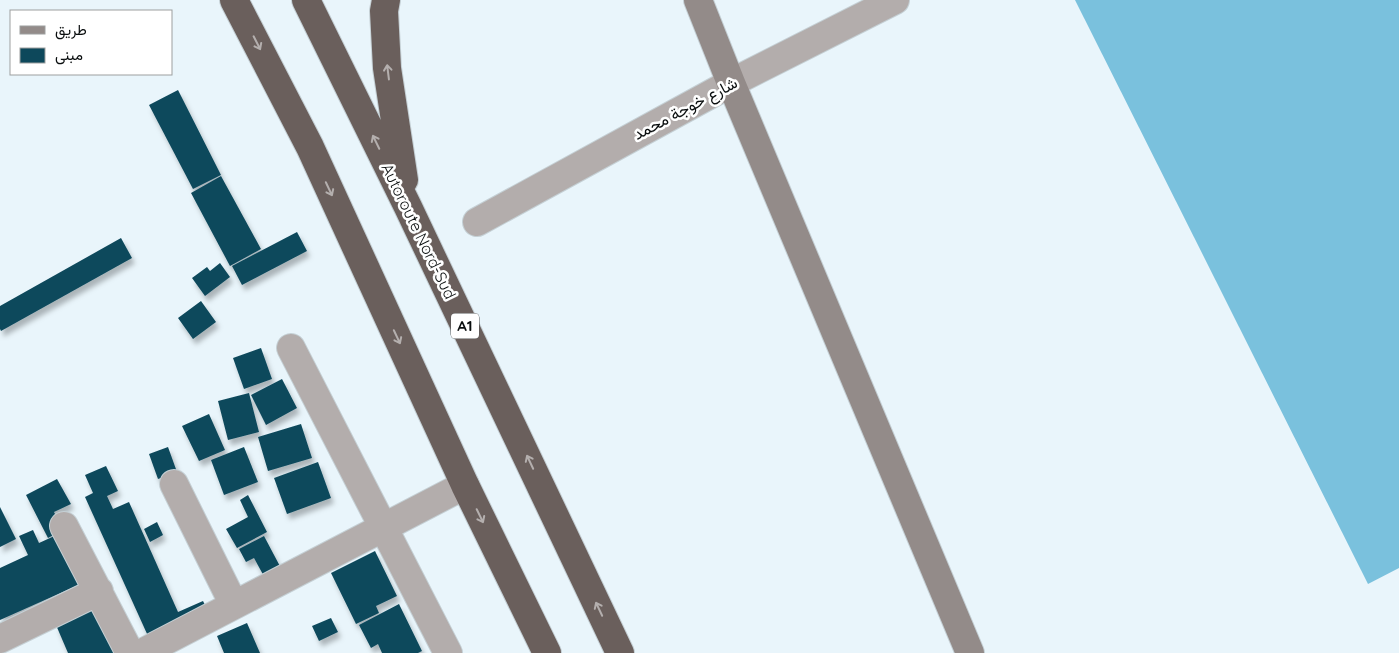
<svg xmlns="http://www.w3.org/2000/svg" width="1399" height="653" font-family="Quicksand,Vazirmatn,sans-serif">
	<style>
		.forest { fill: #7ac1dd }
		.building { fill: #0d485b; filter: url(#shadow) }
		.lines { fill: none; stroke-linecap: round; stroke-linejoin: round }
		.street-casing { stroke: #c5d0d5; stroke-width: 30 }
		.secondary-casing { stroke: #c5d0d5; stroke-width: 30 }
		.highway-casing { stroke: #c5d0d5; stroke-width: 30 }
		.street { stroke: #b3adac; stroke-width: 28 }
		.secondary { stroke: #938b89; stroke-width: 28 }
		.highway { stroke: #6a5f5c; stroke-width: 28 }
		.oneway { stroke: #b4afae }
		.labels { text-anchor: middle; stroke-width: 5; stroke-linejoin: round; paint-order: stroke }
		.shield { fill: #fff; stroke: #545657; stroke-width: 1 }
		.shield-label { font-size: 15px; font-weight: bold; fill: #0a0e0f }
		.street-label { font-size: 16px; fill: #0a0e0f; stroke: #fff }
	</style>
	<defs>
		<filter id="shadow"><feDropShadow dx="3" dy="5.5" stdDeviation="2.5" flood-color="#0004"/></filter>
	</defs>
	<rect width="100%" height="100%" fill="#e9f5fb"/>
	<!-- forest -->
	<path class="forest" d="M1075,0h324v568l-31,16z"/>
	<!-- building -->
	<path class="building" d="M178,90l43,85 -28,14 -44,-84z
		M221,176l40,73 -31,17 -39,-73z
		M297,232l10,19 -65,34 -10,-19z
		M121,238l11,20 -131,73 -1,-2v-23z
		M220,263l10,14 -25,19 -13,-18 15,-11 3,4z
		M201,301l15,21 -23,17 -15,-21z
		M261,348l11,31 -28,10 -11,-31z
		M282,379l15,29 -31,17 -15,-30z
		M249,393l10,39 -31,8 -10,-39z
		M209,414l16,36 -26,11 -17,-35z
		M301,424l11,34 -44,13 -10,-34z
		M168,447l9,25 -19,7 -9,-25z
		M244,447l14,35 -34,13 -13,-35z
		M318,462l13,36 -44,16 -13,-36z
		M106,466l12,25 -11,5 6,13 16,-7 49,110 25,-11 4,8 -59,27 -63,-139 8,-4 -8,-18z
		M57,479l14,25 -17,8 9,18 -15,8 -22,-43z
		M248,495l19,37 -30,16 -11,-19 22,-12 -8,-17z
		M0,507l16,32 -16,8z
		M157,522l6,13 -13,7 -6,-13z
		M33,530l6,13 22,-10 22,50 -83,37v-52l28,-13 -9,-19z
		M264,536l19,36 -17,8 -12,-22 -8,4 -7,-13z
		M375,551l22,45 -21,10 3,7 -23,11 -25,-51z
		M399,604l23,47 -4,2h-36l-4,-9 -7,4 -12,-23z
		M96,607l29,46h-57l-12,-28z
		M331,618l7,14 -19,9 -7,-15z
		M247,623l13,30h-36l-7,-17z"/>
	<g class="lines">
		<!-- street casing -->
		<g class="street-casing">
			<path id="street" d="M477,222l254,-139 164,-83
				M291,348l157,305
				M174,484l60,121
				M64,526l66,127
				M0,639l99,-48
				M142,653l323,-168"/>
		</g>
		<!-- secondary casing -->
		<g class="secondary-casing">
			<path id="secondary" d="M698,0l33,83 239,570"/>
		</g>
		<!-- highway casing -->
		<g class="highway-casing">
			<path id="highway" d="M234,0l76,147 155,338 82,168
				M306,0l102,207 212,446
				M386,0l-2,11 3,57 17,112"/>
		</g>
		<!-- street -->
		<use href="#street" class="street"/>
		<!-- secondary -->
		<use href="#secondary" class="secondary"/>
		<!-- highway -->
		<use href="#highway" class="highway"/>
	</g>
	<!-- one-way arrows -->
	<defs><path id="oneway-shaft" d="M-6 0H5M1.5-3L5.5 0L1.5 3" fill="none" stroke-width="1.6" stroke-linecap="round" stroke-linejoin="round" transform="scale(1.25)"/></defs>
	<g class="oneway">
		<use href="#oneway-shaft" transform="translate(257 43) rotate(63)"/>
		<use href="#oneway-shaft" transform="translate(388 72) rotate(-97)"/>
		<use href="#oneway-shaft" transform="translate(376 142) rotate(-116)"/>
		<use href="#oneway-shaft" transform="translate(329 189) rotate(65)"/>
		<use href="#oneway-shaft" transform="translate(397 337) rotate(65)"/>
		<use href="#oneway-shaft" transform="translate(530 462) rotate(-115)"/>
		<use href="#oneway-shaft" transform="translate(480 516) rotate(64)"/>
		<use href="#oneway-shaft" transform="translate(599 609) rotate(-115)"/>
	</g>
	<g class="labels">
		<!-- shield labels -->
		<rect class="shield" x="451" y="313.5" width="28" height="25" rx="4"/>
		<g class="shield-label">
			<text x="465" y="331">A1</text>
		</g>
		<!-- street labels -->
		<g class="street-label">
			<text transform="translate(685 108) rotate(-28)" y="6">شارع خوجة محمد</text>
			<text transform="translate(419 231) rotate(64)" y="6">Autoroute Nord-Sud</text>
		</g>
	</g>
	<!-- legend -->
	<rect x="10" y="10" width="162" height="65" fill="#ffffff" stroke="#9d9f9f"/>
	<rect x="20" y="26" width="25" height="8" fill="#938b89" stroke="#9d9f9f"/>
	<text x="55" y="35" font-size="15" fill="#0a0e0f">طريق</text>
	<rect x="20" y="48" width="25" height="15" fill="#0d485b" stroke="#9d9f9f"/>
	<text x="55" y="60" font-size="15" fill="#0a0e0f">مبنى</text>
</svg>
